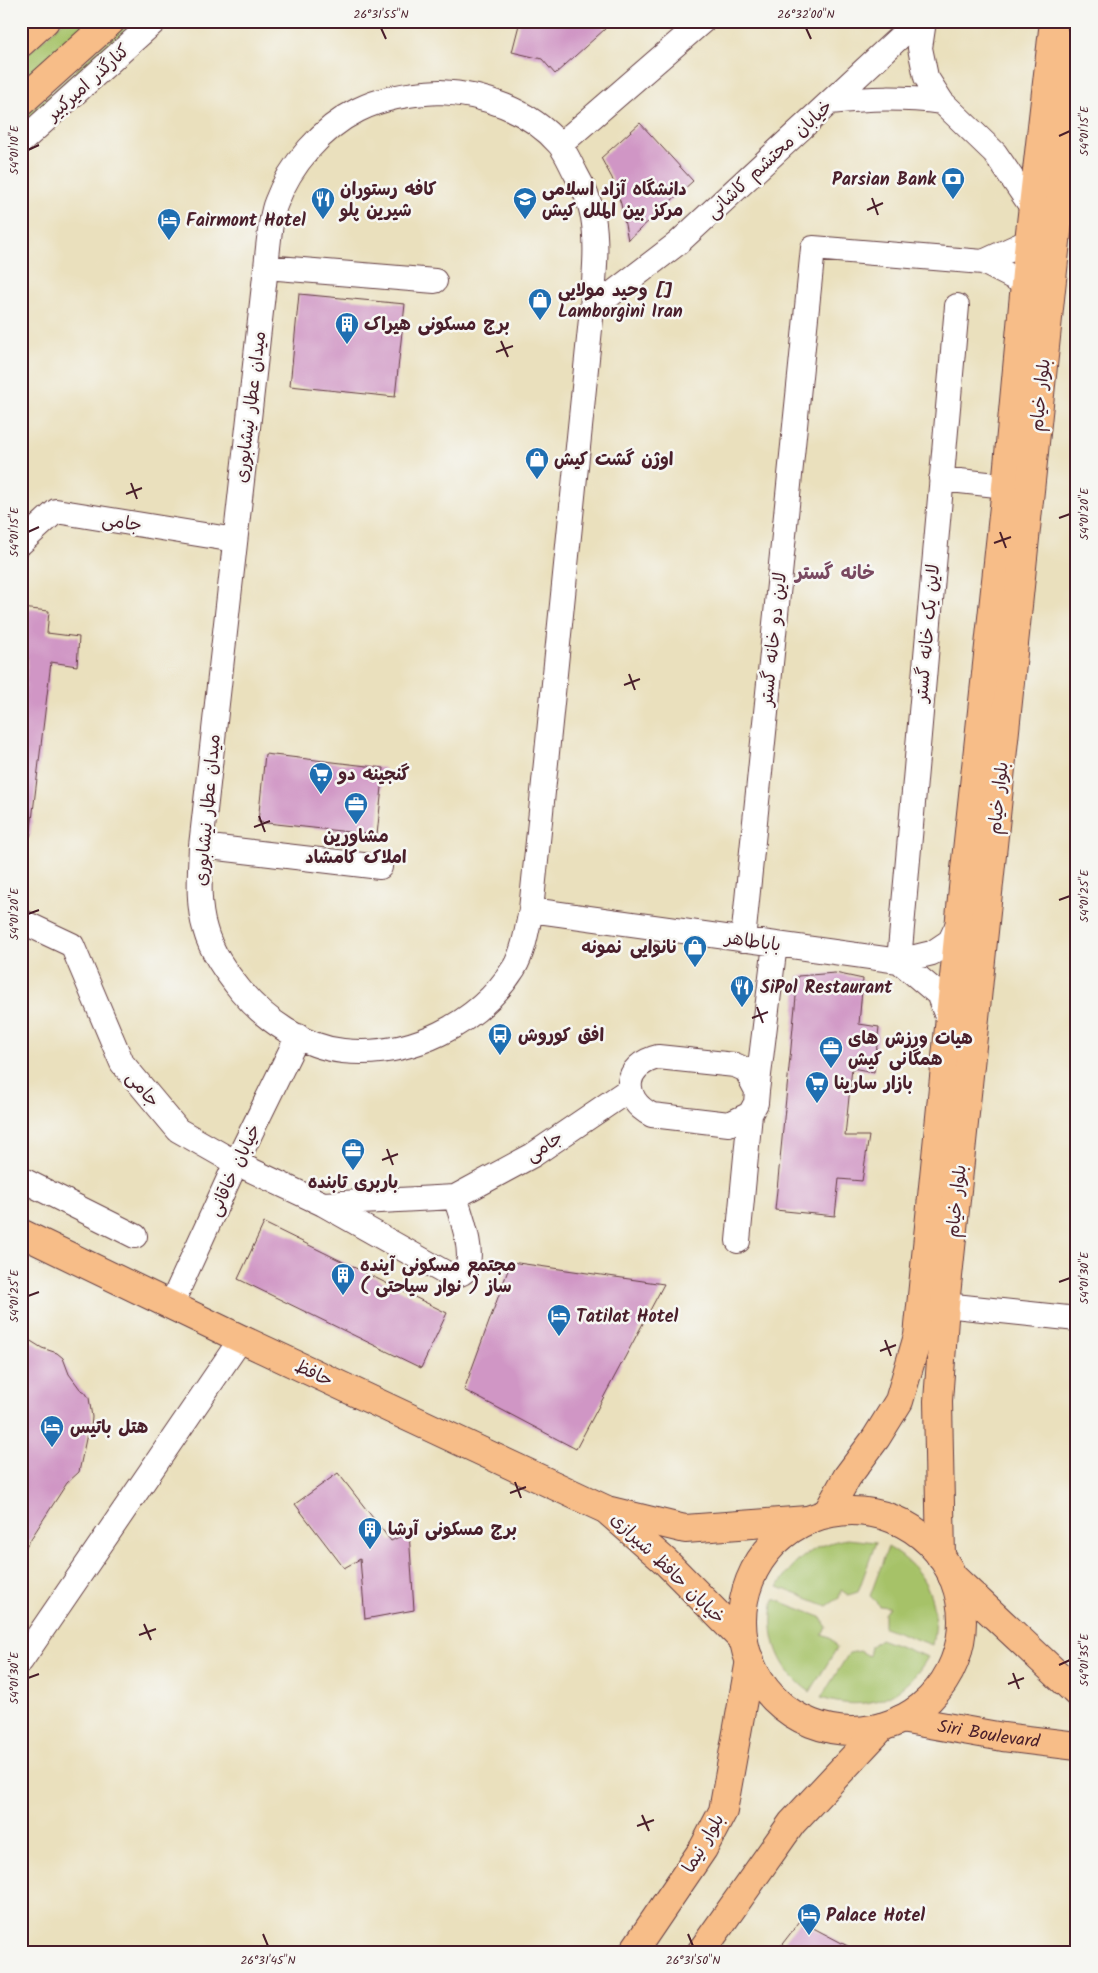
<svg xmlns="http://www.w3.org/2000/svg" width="1098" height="1973" font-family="Kalam,'Playpen Sans Arabic',sans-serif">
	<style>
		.green { fill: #a6c268; stroke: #78704a }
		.building { fill: #d096c5 }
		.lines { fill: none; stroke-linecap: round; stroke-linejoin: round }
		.minor-casing { stroke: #623c41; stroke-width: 26 }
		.major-casing { stroke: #623c41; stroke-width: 30 }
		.minor { stroke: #fff; stroke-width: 24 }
		.major { stroke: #f7bd88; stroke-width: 28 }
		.ticks { fill: none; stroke: #4a1f2b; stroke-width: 2 }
		.labels { text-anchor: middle; stroke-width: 5; stroke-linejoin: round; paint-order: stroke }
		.street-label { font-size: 18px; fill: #4a1f2b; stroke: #f6f6f2 }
		.poi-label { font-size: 18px; font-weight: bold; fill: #4a1f2b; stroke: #f6f6f2; text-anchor: start }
		.neighbourhood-label { font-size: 19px; font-weight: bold; fill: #794961; stroke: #f6f6f2 }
		.neatline { fill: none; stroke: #4a1f2b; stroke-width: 2 }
		.ticks-label { font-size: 12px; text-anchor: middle; fill: #4a1f2b }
	</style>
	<rect width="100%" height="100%" fill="#f6f6f2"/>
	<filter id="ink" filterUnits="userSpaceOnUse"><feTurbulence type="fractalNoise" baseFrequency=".02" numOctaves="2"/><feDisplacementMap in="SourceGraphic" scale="10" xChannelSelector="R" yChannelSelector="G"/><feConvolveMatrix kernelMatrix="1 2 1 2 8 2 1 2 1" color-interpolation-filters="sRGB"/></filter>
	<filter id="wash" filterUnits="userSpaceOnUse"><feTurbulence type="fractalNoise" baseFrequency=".0096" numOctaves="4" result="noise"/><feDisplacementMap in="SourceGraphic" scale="20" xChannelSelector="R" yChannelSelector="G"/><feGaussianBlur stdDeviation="1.12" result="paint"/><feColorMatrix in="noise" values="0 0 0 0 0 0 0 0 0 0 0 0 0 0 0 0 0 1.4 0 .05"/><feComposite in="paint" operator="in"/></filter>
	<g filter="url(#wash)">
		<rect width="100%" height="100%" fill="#eae0bd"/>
		<!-- green -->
		<path class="green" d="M64,21h27l-70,64v-25z
			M130,21h11l-120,109v-10z
			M847,1539l29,3 -18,50 -10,3 -7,-5 -2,8 -12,8 -49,-19c16,-28 37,-43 69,-48z
			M888,1547c38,22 53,55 44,98l-48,-18v-13l5,-7 -9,-1 -10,-10z
			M774,1599l49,19 3,10 -4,6 8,3 7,11 -27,44c-31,-22 -44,-55 -36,-93z
			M880,1639l48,18c-24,41 -61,56 -107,41l28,-45 11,-2 9,5 2,-10z"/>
		<g id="blocks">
			<!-- building -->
			<path class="building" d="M520,21h78l7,8 -50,45 -13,-15 -30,-7z
				M640,123l53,58 -65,59 -7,-36 -9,-26 -11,-20z
				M299,294l106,10 -10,93 -105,-11z
				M21,608l28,3 -2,22 32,4 -2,29 -26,-4 -21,175 -9,-1v-108l7,-70 -7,-1z
				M265,754l119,14 -7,67 -119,-13z
				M835,973l28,6 -4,45 20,3 -5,45 -22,-4 -7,68h24l-7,45 -23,-2 -4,37 -60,-6 23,-234z
				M264,1223l183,90 -26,55 -183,-89z
				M511,1262l153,22 -88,165 -112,-59z
				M21,1335l21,13 15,5 6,5 6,16 11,15 5,3 4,6 3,19 -1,11 -4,6 -8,38 -12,11 -46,71z
				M338,1473l53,68 18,-9 5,78 -49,9 -5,-60 -16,9 -49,-64z
				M800,1921l59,31h-83z"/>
		</g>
	</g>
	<g filter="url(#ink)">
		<use href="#blocks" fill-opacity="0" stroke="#623c41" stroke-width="1"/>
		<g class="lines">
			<!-- minor casing -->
			<g class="minor-casing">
				<path id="minor" d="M924,21l-4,27 6,29 16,25 53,51 38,56
					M440,92c44,2 89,18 119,52 7,8 12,21 17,30 8,14 14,27 17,43 5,29 1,62 -1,92l-61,601c-4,19 -7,41 -17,58 -36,57 -105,90 -171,83 -39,-4 -78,-31 -102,-60 -15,-19 -30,-39 -36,-62 -8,-26 -5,-56 -4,-83l65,-579c2,-17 4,-50 10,-64 14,-38 46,-75 82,-93 24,-12 55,-17 82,-18z
					M830,102c40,-4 72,-5 112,0
					M21,142l134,-121
					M560,145l143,-124
					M983,262l46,-21
					M266,267l169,14
					M592,309l86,-66 239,-222
					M941,479l65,7
					M21,543l35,-32 179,29
					M201,846l179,21
					M531,910l368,51 33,-8 18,-12 9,-19
					M21,921l51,24 50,118 56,67 58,33 87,41 128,72c3,-1 8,-1 11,-3 17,-10 -2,-61 -7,-76
					M743,940l70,-692 170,14 43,22
					M899,961l58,-655
					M899,961l39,33 11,27
					M658,1057l77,8 11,5 11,21 -1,12 -6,11 -21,10 -77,-9c-32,-16 -29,-50 6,-58z
					M757,1091l18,-147
					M21,1179l114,57
					M323,1204l132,-7 78,-42 97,-66
					M738,1241l12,-127
					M171,1305l65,-142 62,-127
					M945,1305l132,14
					M21,1661l220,-322"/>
			</g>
			<!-- major casing -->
			<g class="major-casing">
				<g id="major">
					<path d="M21,43l24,-22"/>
					<path d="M21,102l90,-81"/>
					<path d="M21,1233l220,106 366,171 78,19 122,-9"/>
					<circle cx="852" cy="1621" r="110"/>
					<path d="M610,1513l56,49 78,79"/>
					<path d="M827,1513l20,-36 29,-39 23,-37 19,-65 45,-448 42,-391 24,-256 25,-220"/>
					<path d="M941,1557l-3,-156 7,-96 132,-1265"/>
					<path d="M952,1576l125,117"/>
					<path id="s1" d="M901,1719l102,18 74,9"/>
					<path d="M633,1952l70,-103 20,-38 27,-151"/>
					<path d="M701,1952l91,-129 90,-96"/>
				</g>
			</g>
			<!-- minor -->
			<use href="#minor" class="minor"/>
			<!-- major -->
			<use href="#major" class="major"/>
		</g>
	</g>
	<!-- ticks -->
	<path class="ticks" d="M381,28l5,11M806,28l5,11M1059,136l11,-5M28,150l11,-5M872,198l6,17M867,210l16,-7M501,341l7,16M496,352l17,-6M131,483l6,16M126,494l16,-6M1059,518l11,-4M28,532l11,-5M1000,532l6,16M994,543l17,-6M629,674l6,16M624,685l16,-6M259,816l6,16M254,827l16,-6M1059,900l11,-4M28,914l11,-4M757,1007l6,16M752,1018l16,-6M387,1149l6,16M382,1160l16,-6M1059,1282l11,-4M28,1296l11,-4M885,1340l6,16M880,1351l16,-6M515,1482l6,16M510,1493l16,-6M144,1624l7,16M139,1635l17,-6M1059,1665l11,-5M1013,1673l6,16M28,1678l11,-4M1008,1684l16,-6M642,1815l7,16M637,1826l17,-6M263,1934l5,12M688,1934l5,12"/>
	<!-- icons -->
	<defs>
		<g id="bank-pin" transform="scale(1.25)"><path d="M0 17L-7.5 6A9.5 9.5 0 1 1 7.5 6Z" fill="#1f6fb2" stroke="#f6f6f2"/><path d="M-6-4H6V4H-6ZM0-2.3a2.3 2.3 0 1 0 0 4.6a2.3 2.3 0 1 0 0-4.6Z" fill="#fff"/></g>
		<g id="restaurant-pin" transform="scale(1.25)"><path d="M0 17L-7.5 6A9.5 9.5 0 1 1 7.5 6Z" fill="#1f6fb2" stroke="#f6f6f2"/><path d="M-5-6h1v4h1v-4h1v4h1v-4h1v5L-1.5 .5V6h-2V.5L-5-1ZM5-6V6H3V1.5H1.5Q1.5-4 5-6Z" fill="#fff"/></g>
		<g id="university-pin" transform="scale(1.25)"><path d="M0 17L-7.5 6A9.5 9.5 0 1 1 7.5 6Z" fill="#1f6fb2" stroke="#f6f6f2"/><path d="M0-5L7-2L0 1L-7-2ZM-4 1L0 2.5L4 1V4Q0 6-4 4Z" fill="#fff"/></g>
		<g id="hotel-pin" transform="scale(1.25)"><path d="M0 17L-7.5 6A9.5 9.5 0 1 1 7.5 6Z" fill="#1f6fb2" stroke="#f6f6f2"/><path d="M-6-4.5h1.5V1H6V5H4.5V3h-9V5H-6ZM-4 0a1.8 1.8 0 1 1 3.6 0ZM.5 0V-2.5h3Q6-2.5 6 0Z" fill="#fff"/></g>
		<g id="shop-pin" transform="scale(1.25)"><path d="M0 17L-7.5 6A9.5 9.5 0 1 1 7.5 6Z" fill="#1f6fb2" stroke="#f6f6f2"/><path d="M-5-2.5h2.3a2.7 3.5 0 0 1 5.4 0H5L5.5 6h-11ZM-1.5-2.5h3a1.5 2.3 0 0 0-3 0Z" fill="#fff"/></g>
		<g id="building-pin" transform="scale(1.25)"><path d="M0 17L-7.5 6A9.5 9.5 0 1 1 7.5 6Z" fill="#1f6fb2" stroke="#f6f6f2"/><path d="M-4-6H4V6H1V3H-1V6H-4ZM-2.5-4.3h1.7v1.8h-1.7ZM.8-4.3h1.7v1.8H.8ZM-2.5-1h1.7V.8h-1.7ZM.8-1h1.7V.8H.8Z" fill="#fff"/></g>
		<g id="supermarket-pin" transform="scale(1.25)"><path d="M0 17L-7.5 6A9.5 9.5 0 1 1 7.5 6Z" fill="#1f6fb2" stroke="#f6f6f2"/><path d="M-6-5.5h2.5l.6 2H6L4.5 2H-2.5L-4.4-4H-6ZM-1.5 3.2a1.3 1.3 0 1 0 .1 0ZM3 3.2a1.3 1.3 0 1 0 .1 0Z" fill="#fff"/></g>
		<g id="office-pin" transform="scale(1.25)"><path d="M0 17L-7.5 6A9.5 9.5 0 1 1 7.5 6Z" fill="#1f6fb2" stroke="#f6f6f2"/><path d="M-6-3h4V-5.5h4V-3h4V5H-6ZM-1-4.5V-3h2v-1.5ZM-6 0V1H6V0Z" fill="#fff"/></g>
		<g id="bus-pin" transform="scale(1.25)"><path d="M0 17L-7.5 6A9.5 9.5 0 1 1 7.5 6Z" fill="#1f6fb2" stroke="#f6f6f2"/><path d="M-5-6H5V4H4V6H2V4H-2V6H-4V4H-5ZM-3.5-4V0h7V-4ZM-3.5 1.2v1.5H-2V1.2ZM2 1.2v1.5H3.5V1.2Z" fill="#fff"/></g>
	</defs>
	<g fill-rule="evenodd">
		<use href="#bank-pin" x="953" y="179"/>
		<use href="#restaurant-pin" x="323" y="199"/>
		<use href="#university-pin" x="525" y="199"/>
		<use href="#hotel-pin" x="169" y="220"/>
		<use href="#shop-pin" x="540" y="300"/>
		<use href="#building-pin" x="347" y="324"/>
		<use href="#shop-pin" x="537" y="459"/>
		<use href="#supermarket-pin" x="321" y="774"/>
		<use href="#office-pin" x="356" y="804"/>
		<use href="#shop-pin" x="695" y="947"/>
		<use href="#restaurant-pin" x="742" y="987"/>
		<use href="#bus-pin" x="500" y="1035"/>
		<use href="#office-pin" x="831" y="1048"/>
		<use href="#supermarket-pin" x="817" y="1083"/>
		<use href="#office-pin" x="353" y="1150"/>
		<use href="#building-pin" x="343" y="1275"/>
		<use href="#hotel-pin" x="559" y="1316"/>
		<use href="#hotel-pin" x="52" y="1427"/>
		<use href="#building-pin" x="370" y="1529"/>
		<use href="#hotel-pin" x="809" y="1915"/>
	</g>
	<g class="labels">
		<!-- street labels -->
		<g class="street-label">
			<text transform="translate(88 82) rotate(-42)" y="6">کنارگذر امیرکبیر</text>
			<text transform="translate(769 159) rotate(-43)" y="6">خیابان محتشم کاشانی</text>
			<text transform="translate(1040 395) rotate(-84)" y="6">بلوار خیام</text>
			<text transform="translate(250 407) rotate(-83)" y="6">میدان عطار نیشابوری</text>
			<text transform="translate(122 522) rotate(9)" y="6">جامی</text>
			<text transform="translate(927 633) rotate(-85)" y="6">لاین یک خانه گستر</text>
			<text transform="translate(773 639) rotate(-84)" y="6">لاین دو خانه گستر</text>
			<text transform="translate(998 798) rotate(-84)" y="6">بلوار خیام</text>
			<text transform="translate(207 810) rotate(-85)" y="6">میدان عطار نیشابوری</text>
			<text transform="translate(753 941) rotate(8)" y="6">باباطاهر</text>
			<text transform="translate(143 1089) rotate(50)" y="6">جامی</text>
			<text transform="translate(544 1146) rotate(-33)" y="6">جامی</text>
			<text transform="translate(234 1170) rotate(-65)" y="6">خیابان خاقانی</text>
			<text transform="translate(956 1201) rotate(-84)" y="6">بلوار خیام</text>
			<text transform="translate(314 1373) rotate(25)" y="6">حافظ</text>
			<text transform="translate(668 1568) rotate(44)" y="6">خیابان حافظ شیرازی</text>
			<text dy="6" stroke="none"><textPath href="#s1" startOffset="89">Siri Boulevard</textPath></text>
			<text transform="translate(703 1843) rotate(-60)" y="6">بلوار نیما</text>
		</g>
		<!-- poi labels -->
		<g class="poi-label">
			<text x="936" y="185" text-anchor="end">Parsian Bank</text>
			<text x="340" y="195">کافه رستوران<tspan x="340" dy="21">شیرین پلو</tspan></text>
			<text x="542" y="195">دانشگاه آزاد اسلامی<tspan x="542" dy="21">مرکز بین الملل کیش</tspan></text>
			<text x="186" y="226">Fairmont Hotel</text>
			<text x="558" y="296">وحید مولایی []<tspan x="558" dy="21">Lamborgini Iran</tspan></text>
			<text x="364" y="330">برج مسکونی هیراک</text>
			<text x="554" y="465">اوژن گشت كيش</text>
			<text x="338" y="780">گنجینه دو</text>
			<text x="356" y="842" text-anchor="middle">مشاورین<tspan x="356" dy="21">املاک کامشاد</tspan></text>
			<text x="678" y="953" text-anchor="end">نانوایی نمونه</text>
			<text x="760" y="993">SiPol Restaurant</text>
			<text x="518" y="1041">افق کوروش</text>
			<text x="848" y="1044">هیات ورزش های<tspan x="848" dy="21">همگانی کیش</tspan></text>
			<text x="834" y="1089">بازار سارینا</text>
			<text x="353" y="1188" text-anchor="middle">باربری تابنده</text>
			<text x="360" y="1271">مجتمع مسکونی آینده<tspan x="360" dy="21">ساز ( نوار سیاحتی )</tspan></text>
			<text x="576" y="1322">Tatilat Hotel</text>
			<text x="70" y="1433">هتل باتیس</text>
			<text x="388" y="1535">برج مسکونی آرشا</text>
			<text x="826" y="1921">Palace Hotel</text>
		</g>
		<!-- neighbourhood labels -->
		<g class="neighbourhood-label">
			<text x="835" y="579">خانه گستر</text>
		</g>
	</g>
	<!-- margin -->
	<rect width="1098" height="1973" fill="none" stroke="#f6f6f2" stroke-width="55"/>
	<rect x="28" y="28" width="1042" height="1918" class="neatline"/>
	<g class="ticks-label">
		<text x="381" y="18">26°31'55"N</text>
		<text x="806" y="18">26°32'00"N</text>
		<text transform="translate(1084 131) rotate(-90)" y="4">54°01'15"E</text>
		<text transform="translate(14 150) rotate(-90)" y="4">54°01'10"E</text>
		<text transform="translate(1084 514) rotate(-90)" y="4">54°01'20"E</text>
		<text transform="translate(14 532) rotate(-90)" y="4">54°01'15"E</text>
		<text transform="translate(1084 896) rotate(-90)" y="4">54°01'25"E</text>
		<text transform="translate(14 914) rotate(-90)" y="4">54°01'20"E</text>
		<text transform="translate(1084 1278) rotate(-90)" y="4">54°01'30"E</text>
		<text transform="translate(14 1296) rotate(-90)" y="4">54°01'25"E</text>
		<text transform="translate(1084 1660) rotate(-90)" y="4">54°01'35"E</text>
		<text transform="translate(14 1678) rotate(-90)" y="4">54°01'30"E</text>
		<text x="268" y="1964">26°31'45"N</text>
		<text x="693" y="1964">26°31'50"N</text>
	</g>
</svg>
